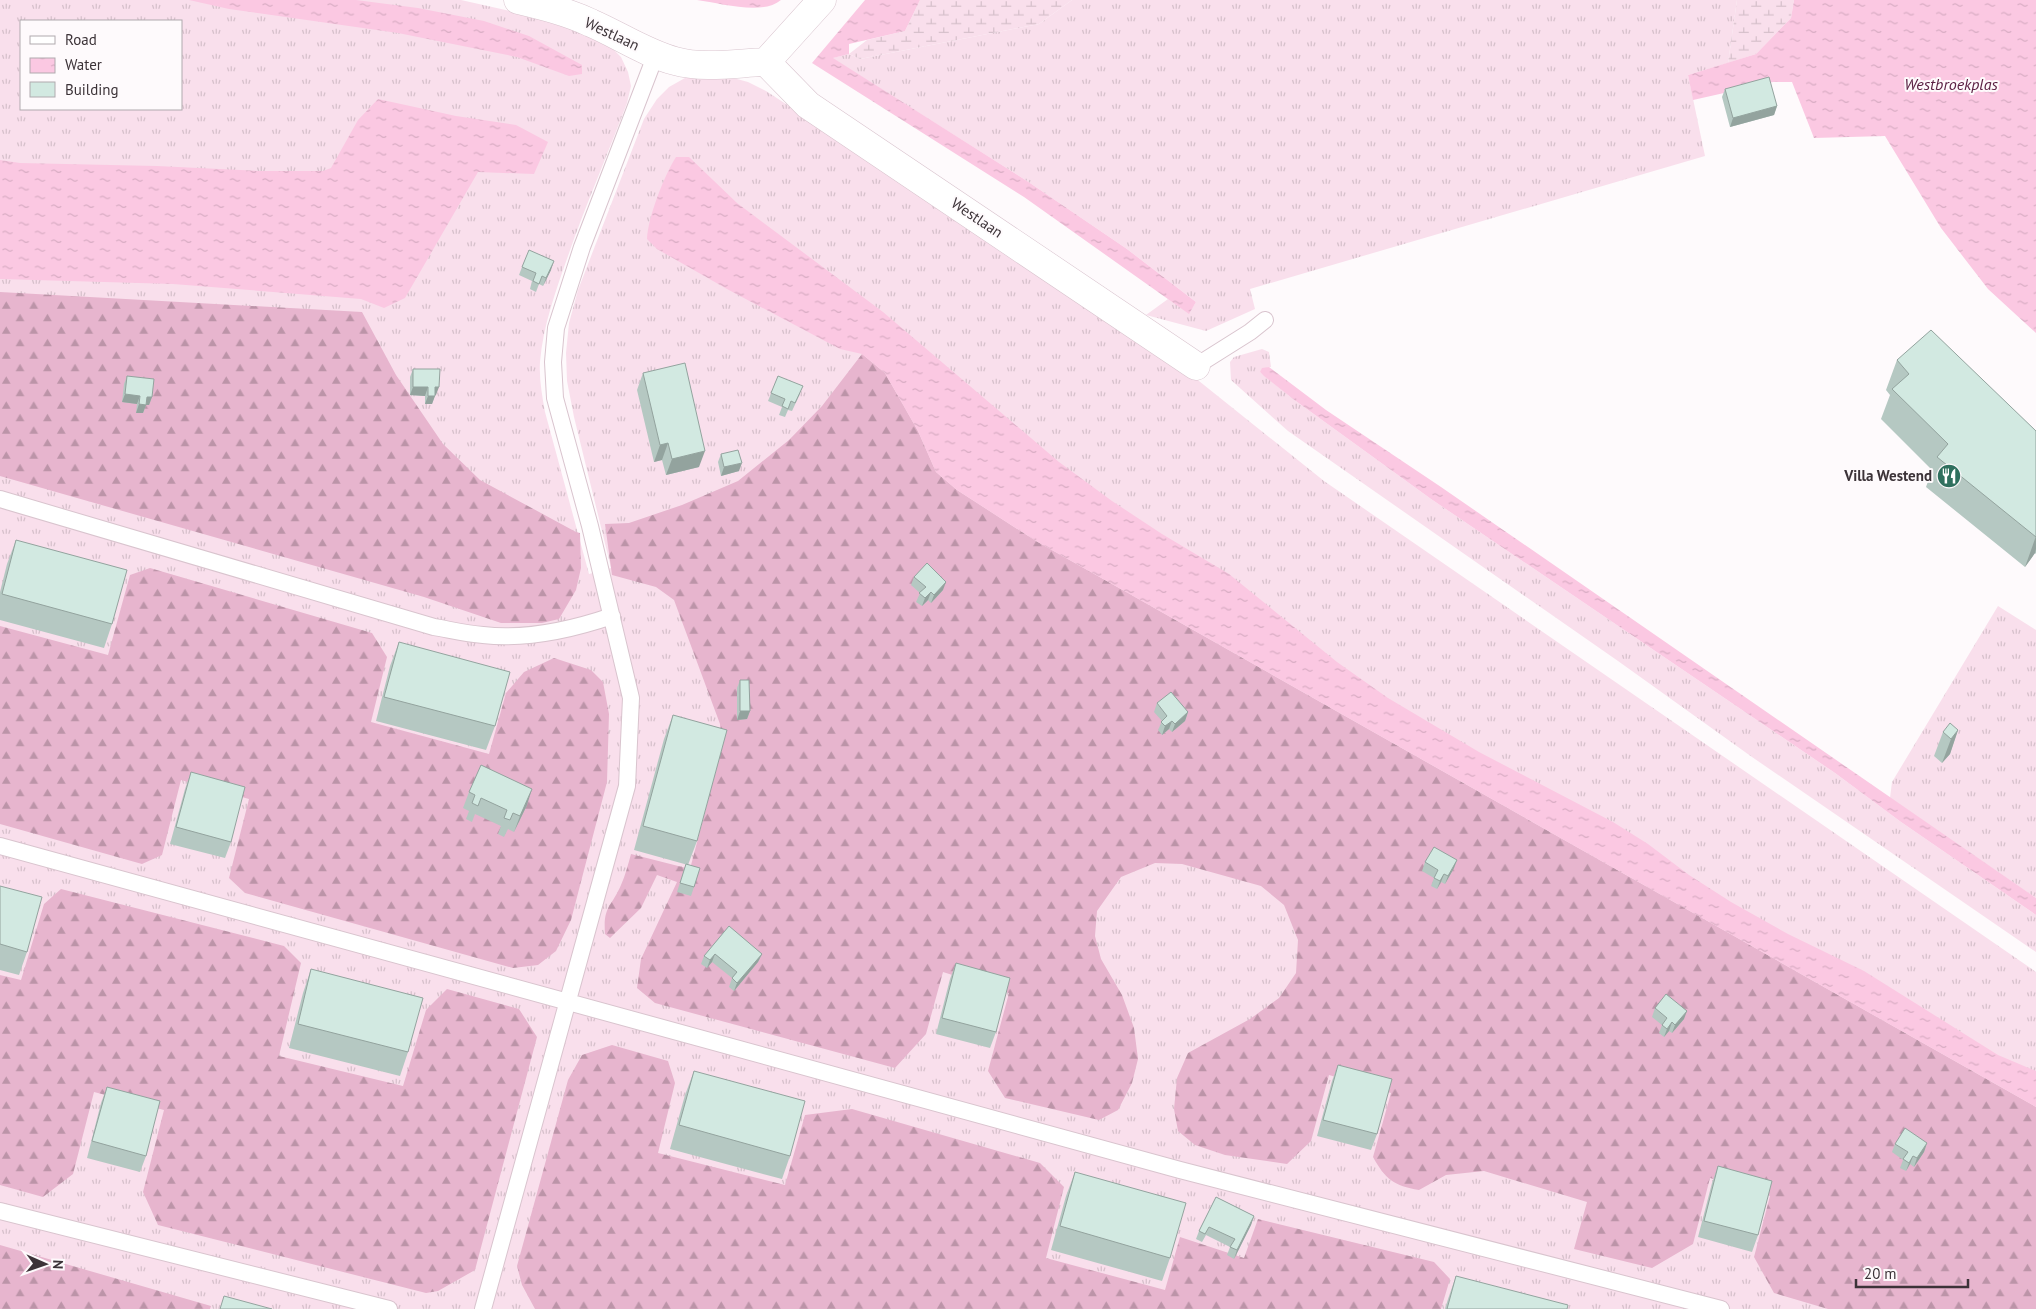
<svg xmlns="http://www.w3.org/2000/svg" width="2036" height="1309" font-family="'PT Sans',sans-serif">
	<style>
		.grass { fill: url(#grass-tufts); fill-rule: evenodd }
		.forest { fill: url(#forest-firs) }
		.wetland { fill: url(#wetland-marsh) }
		.water { fill: url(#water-ripples) }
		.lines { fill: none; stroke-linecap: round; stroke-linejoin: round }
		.service-casing { stroke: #d9c4ce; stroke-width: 18 }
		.minor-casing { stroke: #d9c4ce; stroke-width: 29 }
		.service { stroke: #fff; stroke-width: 16 }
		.minor { stroke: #fff; stroke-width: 28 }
		.wall { fill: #b5c8c2 }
		.shaded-wall { fill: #93a39e }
		.building { fill: #d2e9e1; stroke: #93a39e }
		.labels { text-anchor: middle; stroke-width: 4; stroke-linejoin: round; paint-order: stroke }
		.street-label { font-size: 15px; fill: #3c3338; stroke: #fefafc }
		.poi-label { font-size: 15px; font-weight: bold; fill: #3c3338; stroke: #fefafc; text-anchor: end }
		.water-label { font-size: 16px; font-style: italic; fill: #5b2144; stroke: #fefafc }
	</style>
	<defs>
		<pattern id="grass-tufts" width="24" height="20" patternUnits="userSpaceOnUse" patternTransform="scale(1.25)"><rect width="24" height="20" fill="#f9dfec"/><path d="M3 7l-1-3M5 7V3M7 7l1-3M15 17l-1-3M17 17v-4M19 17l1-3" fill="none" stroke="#d6c0cb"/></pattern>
		<pattern id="forest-firs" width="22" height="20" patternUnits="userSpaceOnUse" patternTransform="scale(1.25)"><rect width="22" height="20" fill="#e7b5ce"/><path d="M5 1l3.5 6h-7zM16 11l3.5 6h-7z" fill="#bc94a8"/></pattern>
		<pattern id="wetland-marsh" width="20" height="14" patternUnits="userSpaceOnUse" patternTransform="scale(1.25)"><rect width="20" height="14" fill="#f9dfec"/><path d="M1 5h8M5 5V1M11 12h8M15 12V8" fill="none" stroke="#d6c0cb"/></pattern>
		<pattern id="water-ripples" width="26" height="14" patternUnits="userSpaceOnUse" patternTransform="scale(1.25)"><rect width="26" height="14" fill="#fbc8e2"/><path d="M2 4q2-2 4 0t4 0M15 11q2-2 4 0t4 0" fill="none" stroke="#d8acc3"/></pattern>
	</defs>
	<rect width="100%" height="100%" fill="#fefafc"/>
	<!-- grass -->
	<path class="grass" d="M0,0h461l81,18 29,9 40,20 10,10 7,15 3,14 -4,17c-19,51 -41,101 -59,153 -12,34 -25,70 -28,106 -1,17 2,33 5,50l44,162 22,-6 -37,-151 -7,-36 -1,-28 3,-30 9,-33 66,-171 13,-20 12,-12 16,-9 18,-4 23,2 22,6 18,9 92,60 331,222 135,108 712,491v337h-2036zM21,21h160v88h-160z
		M1072,0h665l-9,63 -40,12 17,81 -455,133 5,20 -49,22 -60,-16 22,-16 21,14 7,-11 -69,-53 -100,-68 -195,-123 17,-4 11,5 179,-35z
		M1262,349l7,3 2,15h-2l-9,5 33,27 138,100 404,274 66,49 135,93v37l-284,-195 -134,-96 -330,-230 -57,-51 -1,-18 4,-5z
		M1998,606l38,24v268l-146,-100 2,-16z"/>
	<!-- forest -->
	<path class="forest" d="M0,292l362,20 34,63 47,69 37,36 96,52 4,1 1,35 -5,22 -17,29 -17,4h-41l-77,-26 -424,-121z
		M862,354l23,19 33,58 18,41 21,18 79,51 1000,566v202h-208l-54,-16 -20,-36 16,-61 -60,-18 -17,66 -41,24 -78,-19 13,-47 -103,-31 -38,4 -27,15c-25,-4 -34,-11 -46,-33l18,-64 -62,-18 -18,66 -24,23 -62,-9 -30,-10 -17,-14 -4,-22 3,-31 11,-25 62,-34 29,-21 17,-25 2,-33 -14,-35 -23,-19 -79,-22 -27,-1 -34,14 -24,34 -2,25 6,23 21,36 12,33 4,31 -6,24 -14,27 -19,10 -94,-22 -17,-27 21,-78 -66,-21 -17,62 -31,34 -240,-65 -18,-15 4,-29 36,-77 -20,-7 -16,33 -31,30 -5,-4c-2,-28 6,-26 16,-49 4,-9 7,-20 10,-31l59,15 31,-118 -1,-27 -46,-124 -18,-13 -44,-12 -7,-51 24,-1 53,-18 56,-24 51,-41 33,-34z
		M150,568l222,65 15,24 -16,65 118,32 17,-61 18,-21 30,-14 37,12 12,12 6,32 -2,68 -36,138 -15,31 -18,14 -25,3 -268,-75 -16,-15 20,-79 -68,-19 -19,75 -20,9 -142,-40v-198l108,29 22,-80z
		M61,889l223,57 17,17 -22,93 124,30 23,-76 21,-21 72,20 18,28 -62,233 -37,21 -12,2 -268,-68 -15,-33 21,-82 -70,-18 -21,82 -30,23 -43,-12v-210l21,5 23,-76z
		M612,1045l56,16 7,22 -17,70 127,32 20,-70 47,-6 188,54 24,24 -18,71 119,32 15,-53 64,21 14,-39 176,43 16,17 -9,30h-906l-13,-24 -5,-19 51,-186 14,-25z
		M0,1245l211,61 -1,3h-210z"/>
	<!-- wetland -->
	<path class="wetland" d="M920,0h152l-33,24 -179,35 -11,-5 18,-14 38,-9z
		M1737,0h57l-3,18 -35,36 -28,9z"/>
	<!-- water -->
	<path class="water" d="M189,0h167l62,8 66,13 45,15 53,29v9l-13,2 -52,-19 -119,-24 -169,-24z
		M697,0h84c-19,16 -60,3 -84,0z
		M865,0h55l-15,31 -56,13v10l-16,4 194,123 100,68 69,53 -7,12 -165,-117 -212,-134z
		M1794,0h242v333l-48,-44 -47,-61 -56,-92 -71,2 -22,-56h-19l-80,18 -5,-25 68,-21 35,-36z
		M378,99l78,17 60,9 32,17 -14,32 -56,-2 -73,126 -21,10 -23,-9 -188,-15 -173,-5v-119l20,3 137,3 103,5h63l8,-3 27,-48z
		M676,157h13l48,46 146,109 176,150 53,39 50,33 67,40 108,88 51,36 91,54 134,70 35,22 41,31 42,27 57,32 76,37 134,84 38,16v36l-1000,-566 -79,-51 -21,-18 -18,-41 -33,-58 -23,-19 -22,-5 -113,-60 -70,-40 -10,-10c1,-22 17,-63 29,-82z
		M1269,367l57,43 115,77 595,411v17l-135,-93 -66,-49 -404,-274 -138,-100 -29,-23 -4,-4 2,-4z"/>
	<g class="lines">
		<!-- service casing -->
		<g class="service-casing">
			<path id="service" d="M1196,366l54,-34 15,-12
				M0,499l434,128c17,3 33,7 49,8 44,5 88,-5 129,-19
				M0,846l1180,324 541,139
				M0,1211l389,98
				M483,1309l144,-523 4,-88 -41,-172 -35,-128 -2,-36 3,-34 26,-81 74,-193"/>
		</g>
		<!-- minor casing -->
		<g class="minor-casing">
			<path id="minor" d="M518,0c25,6 50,12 73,23 28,12 54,30 84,38 28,8 62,2 91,1l56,-62
				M766,62l42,43 388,261"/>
		</g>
		<!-- service -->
		<use href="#service" class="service"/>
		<!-- minor -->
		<use href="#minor" class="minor"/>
	</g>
	<!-- wall -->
	<path class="wall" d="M1725,89l52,17 -3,9 -44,12 -8,-30z
		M522,267l29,3 -8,16 -4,-2 -3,8 -6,-3 2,-8 -13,-6z
		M1897,360l139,71v123l-1,-1 -10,14 -99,-80 6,-17 -51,-51 9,-24 -4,-5z
		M413,369l23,26h-1l-3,9h-7v-8l-15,-1v-18z
		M643,373l56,94 -33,8 -4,-15 -8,2 -17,-72z
		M127,376l25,21 -3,8h-3l-3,8h-7l1,-9 -15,-2 2,-18z
		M778,376l22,18 -8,17 -4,-1 -3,7 -6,-2 3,-8 -14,-6z
		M721,454l18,17 -18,5 -3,-14z
		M16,540l96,84 -8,24 -104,-28v-28l7,-28z
		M914,577l29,13 -12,13 -3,-3 -6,6 -6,-4 4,-9 -9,-8z
		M399,642l96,84 -9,24 -110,-29 14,-55z
		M740,680l10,31 -3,8 -10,1v-32z
		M1157,703l31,9 -3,9 -13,11 -3,-3 -7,6 -4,-5 4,-9 -8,-9z
		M673,715l24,126 -9,24 -54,-15 30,-111z
		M1958,730l-8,24 -8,9 -8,-7 9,-24z
		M191,772l40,70 -6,16 -55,-14 15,-55z
		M469,792l58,13 -13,27 -6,-3 -4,8 -6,-3 3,-8 -26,-12 -3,8 -6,-3 3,-8 -6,-3z
		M1457,860l-3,8 -9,16 -4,-2 -4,7 -6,-3 3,-8 -12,-7 3,-9z
		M686,864l8,23 -3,9 -14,-4z
		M0,886l27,66 -8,23 -19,-5z
		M729,926l33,28 -4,8 -24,29 -5,-4 3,-9 -20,-16 -5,6 -6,-4 3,-8z
		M956,963l40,69 -6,16 -54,-14 14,-55z
		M311,969l97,83 -8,24 -111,-28 14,-55z
		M1655,1008l29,11 -12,14 -3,-2 -5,6 -5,-4 3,-8 -10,-8z
		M1338,1065l39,69 -6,16 -54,-14 15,-55z
		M694,1071l96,85 -8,23 -112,-30 15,-54z
		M107,1087l39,69 -6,16 -53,-14 14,-55z
		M1927,1143l-3,9 -10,15 -4,-3 -4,7 -6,-3 3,-8 -11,-8 3,-8z
		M1718,1166l40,69 -6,17 -54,-15 14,-54z
		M1075,1172l95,86 -8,23 -111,-31 15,-54z
		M1216,1197l38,19 -3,9 -17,34 -7,-4 3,-8 -24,-12 -4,7 -6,-3 3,-8z
		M1456,1276l111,33h-122l3,-10z"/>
	<!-- shaded-wall -->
	<path class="shaded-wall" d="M1777,106l-3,9 -44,12 3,-9z
		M554,261l-3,9 -8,16 3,-8z
		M413,387h15l-3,9 -15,-1z
		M435,387h4l-3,8h-4z
		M125,394l15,2 -3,8 -15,-2z
		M428,396h7l-3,8h-7z
		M147,397h5l-3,8h-3l-3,8h-7l3,-9z
		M668,443l-6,17 -8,2 6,-17z
		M705,451l-6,16 -33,8 6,-16z
		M742,463l-3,8 -18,5 3,-9z
		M2036,536v13l-1,4 -10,14z
		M946,582l-3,8 -12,13 3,-8z
		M931,592l-3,8 -6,6 3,-8z
		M740,711h10l-3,8 -10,1z
		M1188,712l-3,9 -13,11 3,-8z
		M1172,721l-3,8 -7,6 3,-9z
		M1958,730l-8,24 -8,9 9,-24z
		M532,789l-5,16 -13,27 6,-16z
		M1457,860l-3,8 -9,16 3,-8z
		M1444,874l-3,8 -4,7 3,-8z
		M715,954l-3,8 -5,6 3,-8z
		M762,954l-4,8 -24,29 3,-8z
		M1687,1011l-3,8 -12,14 3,-8z
		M1672,1022l-3,9 -5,6 3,-8z
		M1927,1143l-3,9 -10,15 3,-9z
		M1913,1156l-3,8 -4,7 3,-8z
		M1254,1216l-3,9 -17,34 3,-9z"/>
	<!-- building -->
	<path class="building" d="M1769,77l8,29 -44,12 -8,-29z
		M529,250l25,11 -8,17 -4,-2 -3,8 -6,-3 3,-8 -14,-6z
		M1931,330l105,101v106l-99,-80 11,-13 -56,-55 17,-15 -12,-14z
		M685,363l20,88 -33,8 -4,-16 -8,2 -17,-72z
		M413,369h27l-1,18h-4v9h-7v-9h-15z
		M127,376l27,3 -2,18h-5l-1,8 -7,-1 1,-8 -15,-2z
		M778,376l25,10 -8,17 -4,-2 -3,8 -6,-3 3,-7 -14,-6z
		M738,450l4,13 -18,4 -3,-13z
		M16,540l111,30 -15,54 -110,-30z
		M927,563l19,19 -12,13 -3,-3 -6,6 -6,-5 7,-6 -12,-10z
		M399,642l111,30 -15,54 -111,-29z
		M740,680h9l1,31h-10z
		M1171,692l17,20 -13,12 -3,-3 -7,5 -4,-4 6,-6 -10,-13z
		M673,715l54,15 -30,111 -54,-15z
		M1950,723l8,7 -7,9 -8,-7z
		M481,765l51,24 -12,27 -7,-3 -3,7 -6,-2 3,-8 -26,-12 -3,8 -6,-3 3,-8 -6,-3z
		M191,772l54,15 -14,55 -55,-15z
		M1434,847l23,13 -9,16 -4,-2 -4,7 -6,-3 4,-8 -13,-8z
		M686,864l14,4 -6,19 -14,-4z
		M0,886l42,11 -15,55 -27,-8z
		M729,926l33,28 -25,29 -5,-5 5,-6 -22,-18 -5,6 -6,-4z
		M956,963l54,15 -14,54 -54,-14z
		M311,969l112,29 -15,54 -110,-28z
		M1666,994l21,17 -12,14 -3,-3 -5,7 -5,-4 5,-7 -12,-10z
		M1338,1065l54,14 -15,55 -54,-14z
		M694,1071l111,30 -15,55 -111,-31z
		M107,1087l53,14 -14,55 -54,-15z
		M1905,1128l22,15 -10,15 -4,-2 -4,7 -6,-4 5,-7 -13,-8z
		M1718,1166l54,15 -14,54 -54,-14z
		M1075,1172l111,31 -16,55 -110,-32z
		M1216,1197l38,19 -17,34 -7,-3 5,-8 -26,-12 -4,7 -6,-3z
		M1456,1276l112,29 -1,4h-120z
		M224,1296l48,13h-52z"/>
	<!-- icons -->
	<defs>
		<g id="restaurant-disc" transform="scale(1.25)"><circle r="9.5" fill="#2f705e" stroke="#fefafc"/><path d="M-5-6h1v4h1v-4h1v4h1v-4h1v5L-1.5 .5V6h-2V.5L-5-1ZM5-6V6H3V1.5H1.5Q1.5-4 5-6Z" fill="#fff"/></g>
	</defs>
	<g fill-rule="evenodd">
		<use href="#restaurant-disc" x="1949" y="476"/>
	</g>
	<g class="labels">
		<!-- street labels -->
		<g class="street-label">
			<text transform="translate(612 34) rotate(25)" y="5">Westlaan</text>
			<text transform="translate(977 218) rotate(34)" y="5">Westlaan</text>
		</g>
		<!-- poi labels -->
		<g class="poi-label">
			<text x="1932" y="481">Villa Westend</text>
		</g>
		<!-- water labels -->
		<g class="water-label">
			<text x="1951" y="90">Westbroekplas</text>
		</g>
	</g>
	<!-- legend -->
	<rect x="20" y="20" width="162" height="90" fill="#fefafc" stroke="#b0aaae"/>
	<rect x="30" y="36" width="25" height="8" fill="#ffffff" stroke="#b0aaae"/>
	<text x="65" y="45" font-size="15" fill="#3c3338">Road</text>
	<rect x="30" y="58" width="25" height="15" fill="url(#water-ripples)" stroke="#b0aaae"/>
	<text x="65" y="70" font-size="15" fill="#3c3338">Water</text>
	<rect x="30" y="82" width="25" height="15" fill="#d2e9e1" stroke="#b0aaae"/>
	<text x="65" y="95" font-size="15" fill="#3c3338">Building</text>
	<!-- north arrow -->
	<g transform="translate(45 1264) rotate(92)" stroke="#fefafc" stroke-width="4" paint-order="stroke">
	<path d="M0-4L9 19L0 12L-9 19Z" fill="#3c3338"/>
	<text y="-8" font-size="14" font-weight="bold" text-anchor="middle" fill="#3c3338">N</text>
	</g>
	<!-- scale -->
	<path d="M1856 1279v8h112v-8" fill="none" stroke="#3c3338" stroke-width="2.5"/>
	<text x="1864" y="1279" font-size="15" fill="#3c3338" stroke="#fefafc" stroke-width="4" paint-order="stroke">20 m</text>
</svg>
